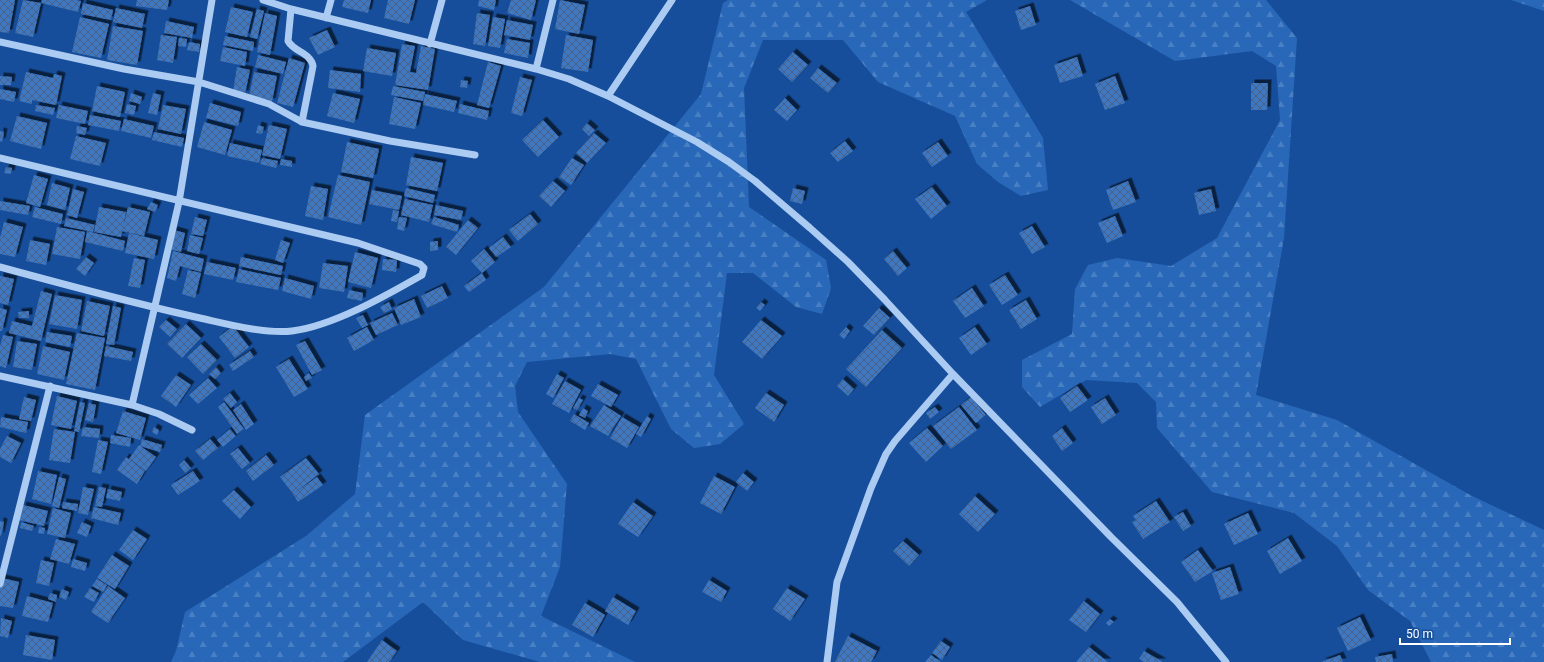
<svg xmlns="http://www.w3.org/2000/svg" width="1544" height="662" font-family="Roboto,sans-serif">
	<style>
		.forest { fill: url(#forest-firs) }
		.building { fill: url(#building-cross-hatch); filter: url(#shadow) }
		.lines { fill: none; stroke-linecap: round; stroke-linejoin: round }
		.minor { stroke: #abcbf2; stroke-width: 7 }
	</style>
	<defs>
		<pattern id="forest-firs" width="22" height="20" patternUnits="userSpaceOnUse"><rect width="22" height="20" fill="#2968b8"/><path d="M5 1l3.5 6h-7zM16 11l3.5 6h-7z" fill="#497fc3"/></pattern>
		<pattern id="building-cross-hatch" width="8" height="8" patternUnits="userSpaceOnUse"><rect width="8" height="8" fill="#3f77c1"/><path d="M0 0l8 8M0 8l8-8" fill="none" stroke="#466286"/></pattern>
		<filter id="shadow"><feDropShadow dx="3.5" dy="-3.5" stdDeviation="0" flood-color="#0009"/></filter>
	</defs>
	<rect width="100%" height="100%" fill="#164e9b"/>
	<!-- forest -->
	<path class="forest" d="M728,0h259l-21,12 77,126 5,52 -27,6 -23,-14 -21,-18 -22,-48 -77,-34 -35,-42h-80l-19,48 5,119 77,53 5,28 -9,26 -26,-7 -43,-34h-26l-13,102 30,49 -24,20 -26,4 -23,-19 -35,-70 -26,-5 -83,8 -12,24 3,26 49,72 -7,83 -19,49 94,46h-95l-77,-22 -40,-38 -80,60h-172l5,-11 9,-39 121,-76 49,-42 10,-79 179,-128 157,-193 22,-91z
		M1070,0h196l31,38 -13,200 -28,157 81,25 135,76 72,34v132h-113l-21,-41 -42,-31 -31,-44 -43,-33 -82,-21 -55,-64 -1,-26 -19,-19 -51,-3 -46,27 -18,-20v-27l50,-26 3,-45 13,-24 29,-7 54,8 46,-28 63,-118 -4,-54 -24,-15 -77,10z
		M1511,0h33v11z"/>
	<!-- building -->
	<path class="building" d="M0,0h15l-6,33 -9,-1z
		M23,0l18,3 -8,34 -18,-4z
		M42,0h34l5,1 -3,11 -37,-9z
		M137,0h32l-2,10 -31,-4z
		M344,0h27l-3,13 -26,-6z
		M388,0h27l-6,24 -25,-6z
		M479,0h17l-2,10 -16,-4z
		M511,0h25l-5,20 -24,-7z
		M560,0l25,5 -6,29 -24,-5z
		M83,3l30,7 -2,10 -30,-6z
		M1030,6l6,19 -15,5 -6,-19z
		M231,7l22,5 -6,25 -22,-5z
		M116,8l29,6 -3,14 -29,-6z
		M257,9l7,2 -7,28 -7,-2z
		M265,13l12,3 -7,39 -13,-3z
		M477,13l13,2 -5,31 -12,-2z
		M80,17l29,7 -8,34 -29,-6z
		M493,17l12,2 -5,29 -12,-2z
		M507,20l26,5 -3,15 -26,-5z
		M166,21l28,6 -2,11 -28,-5z
		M113,26l30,5 -6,34 -30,-5z
		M327,30l8,17 -17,8 -9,-17z
		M161,35l16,2 -4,26 -16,-3z
		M566,35l27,5 -5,32 -27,-4z
		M225,36l29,6 -1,9 -30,-6z
		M179,38l8,1 -1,8 -8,-1z
		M507,39l23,4 -2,15 -24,-5z
		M189,42l11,2 -1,8 -12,-2z
		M402,44l13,2 -5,26 6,1 5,-27 14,3 -7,41 -33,-5z
		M223,47l24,5 -2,14 -25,-5z
		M367,48l29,5 -4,23 -29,-5z
		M793,52l15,13 -16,17 -14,-13z
		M258,55l28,7 -3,12 -28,-7z
		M1077,57l6,19 -23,7 -6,-18z
		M289,58l16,5 -12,44 -16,-4z
		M488,62l13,4 -12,42 -12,-3z
		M237,67l13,3 -5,24 -12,-3z
		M818,68l19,15 -9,10 -18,-15z
		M330,70l31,4 -1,18 -32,-4z
		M26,72l27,6 1,-4 8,2 -6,29 -24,-5v4l-13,-3z
		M254,72l23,4 -5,26 -23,-5z
		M0,76l12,1 -1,8h-11z
		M1115,76l10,27 -20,7 -10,-26z
		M520,77l12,3 -10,36 -11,-3z
		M461,80l7,1 -1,7 -7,-1z
		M1251,83h17l-1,27h-16z
		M97,86l28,6 -5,25 -28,-6z
		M393,86l32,6 -2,9 -32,-6z
		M0,89l16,3 -2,10 -14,-3z
		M131,93l11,4 -2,7 -11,-3z
		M153,93l8,2 -4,20 -9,-2z
		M333,93l27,6 -6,24 -27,-7z
		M425,94l32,7 -3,11 -31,-7z
		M394,97l27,6 -6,26 -26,-5z
		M785,98l12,12 -10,11 -13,-11z
		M210,103l31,9 -3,14 -32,-8z
		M127,104l9,2 -2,9 -9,-2z
		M460,104l29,7 -2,9 -29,-7z
		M36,105l19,3 -2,7 -18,-4z
		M59,105l29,6 -3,13 -29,-6z
		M163,105l23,4 -5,25 -23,-5z
		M90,115l31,6 -2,10 -31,-6z
		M17,116l30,7 -6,26 -31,-8z
		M124,119l30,7 -3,12 -30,-7z
		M543,120l16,17 -21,20 -16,-17z
		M204,122l28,8 -7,25 -28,-8z
		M587,123l8,7 -6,6 -7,-7z
		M258,125l6,2 -2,7 -6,-1z
		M269,125l18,4 -7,30 -18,-4z
		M77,126l10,2 -2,7 -9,-2z
		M0,131l4,1 -2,10 -2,-1z
		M154,132l30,6 -2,9 -30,-7z
		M594,133l12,10 -19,20 -11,-10z
		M76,136l30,7 -6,23 -30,-7z
		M845,141l8,10 -15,11 -8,-9z
		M347,142l32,7 -6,29 -32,-6z
		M938,142l10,14 -16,11 -10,-14z
		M230,143l32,7 -3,13 -32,-7z
		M411,157l32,6 -6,28 -31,-6z
		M262,158l16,3 -2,7 -16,-4z
		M572,158l12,7 -13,20 -12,-8z
		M281,159l11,2v6l-12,-2z
		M6,167l6,1 -1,6 -7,-1z
		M34,175l14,4 -8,28 -14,-4z
		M338,175l32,7 -9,43 -33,-8z
		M553,181l12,10 -14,16 -12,-11z
		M1128,181l8,21 -23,8 -7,-20z
		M52,183l18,5 -5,22 -18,-5z
		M311,186l17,3 -5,31 -18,-4z
		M932,187l15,19 -16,13 -16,-20z
		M406,188l29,7 -2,8 -29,-7z
		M793,188l12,3 -3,13 -12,-3z
		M73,189l11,3 -7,26 -10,-3z
		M1211,189l5,22 -17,4 -5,-22z
		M372,190l30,6 -3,14 -30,-6z
		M405,199l28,6 -4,17 -28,-7z
		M0,201l30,5 -2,9 -28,-5z
		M151,202l7,3 -3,7 -8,-3z
		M436,205l27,6 -2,9 -27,-5z
		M35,207l28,7 -2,10 -29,-7z
		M99,207l27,5 -5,25 -27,-5z
		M128,207l22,5 -6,24 -22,-5z
		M393,210l6,1 -2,11 -6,-1z
		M530,214l8,10 -20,17 -9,-11z
		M1115,216l8,20 -16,7 -9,-20z
		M195,217l12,3 -4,16 -12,-2z
		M399,217l8,1 -3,13 -7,-2z
		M434,217l25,8 -2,7 -26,-8z
		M66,218l29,7 -2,7 -29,-6z
		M468,220l10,8 -22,27 -10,-8z
		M4,222l19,5 -8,30 -15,-3v-16z
		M1032,226l13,21 -13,7 -13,-21z
		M57,227l28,5 -5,27 -28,-5z
		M174,230l11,3 -4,19 -12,-3z
		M87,231l38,10 -2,10 -38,-9z
		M129,233l29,7 -4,19 -29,-6z
		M190,235l13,3 -4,16 -12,-3z
		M503,237l8,10 -15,10 -7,-9z
		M30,240l20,4 -4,21 -20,-4z
		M281,240l9,3 -7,20 -8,-3z
		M438,241v9l-8,1v-9z
		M484,249l11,13 -13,11 -11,-12z
		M173,251l31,8 -3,13 -21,-6 -4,15 -9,-3z
		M893,251l14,17 -9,8 -14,-17z
		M355,252l23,6 -7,30 -23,-6z
		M86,257l8,6 -9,13 -9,-7z
		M241,257l42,9 -2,9 -42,-9z
		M134,258l11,2 -5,28 -12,-2z
		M383,259l14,1 -1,12 -14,-2z
		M207,262l29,6 -3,12 -29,-6z
		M323,263l25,3 -4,26 -25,-4z
		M239,269l42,9 -3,12 -42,-8z
		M188,270l13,3 -6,25 -13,-4z
		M482,273l4,7 -17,12 -5,-6z
		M1005,275l13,20 -16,10 -13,-20z
		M0,276l14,3 -6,26 -8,-2z
		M285,278l29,8 -3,13 -29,-8z
		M442,286l6,12 -21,10 -6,-12z
		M972,288l12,18 -19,12 -12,-17z
		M349,290l14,3 -1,8 -15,-3z
		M41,291l11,3 -11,47 -32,-8 3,-12 20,5z
		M55,295l27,5 -5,29 -28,-5z
		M414,299l7,18 -20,8 -7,-17z
		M1026,300l11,19 -16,10 -12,-19z
		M87,301l23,5 -6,30 -23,-5z
		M389,302l3,7 -8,4 -4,-6z
		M761,302l4,3 -5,6 -4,-3z
		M113,306l8,2 -7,37 -8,-1z
		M0,308l7,2 -5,21h-2z
		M879,308l11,10 -16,17 -11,-9z
		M29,311v7h-10l-1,-6z
		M392,313l6,12 -22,10 -6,-12z
		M363,315l5,10 -6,3 -6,-10z
		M166,320l11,9 -7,8 -11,-10z
		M761,320l21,16 -20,23 -20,-17z
		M186,324l15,14 -19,20 -15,-14z
		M233,326l16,21 -14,11 -16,-21z
		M367,327l7,13 -20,11 -7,-13z
		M846,327l4,4 -6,8 -5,-4z
		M975,327l12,17 -16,11 -12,-17z
		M882,330l20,18 -36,39 -20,-18z
		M47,332l25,4 -2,11 -25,-5z
		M77,333l28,5 -10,52 -29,-6z
		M3,335l10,2 -7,31 -6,-2v-20z
		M17,341l20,3 -5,26 -19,-3z
		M305,341l17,29 -10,5 -16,-30z
		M201,344l16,16 -14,14 -16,-17z
		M43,346l27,6 -6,28 -27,-6z
		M106,346l27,6 -2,9 -27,-5z
		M250,351l4,6 -21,14 -4,-6z
		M289,359l19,30 -14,8 -18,-30z
		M216,367l5,6 -6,6 -6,-5z
		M309,373l3,5 -6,3 -2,-4z
		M557,374l7,4 -11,20 -7,-4z
		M176,375l15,10 -15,22 -15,-11z
		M208,378l9,10 -19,16 -9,-9z
		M843,379l11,10 -6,7 -11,-10z
		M565,381l16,9 -12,23 -17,-9z
		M598,384l20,11 -7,12 -20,-11z
		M1077,386l11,14 -18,12 -10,-14z
		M230,393l7,9 -6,6 -8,-9z
		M766,393l18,12 -10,17 -19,-14z
		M57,396l20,5 -6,28 -20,-4z
		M24,397l12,3 -5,21 -12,-2z
		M971,397l15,18 -10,8 -15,-18z
		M579,398l4,2 -6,10 -4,-2z
		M1105,398l11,17 -14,9 -11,-17z
		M80,402l5,1 -6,29 -5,-1z
		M224,402l20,27 -7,5 -19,-27z
		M89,403l7,2 -3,17 -8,-2z
		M241,404l13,20 -8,6 -13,-20z
		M604,405l17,11 -13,20 -18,-10z
		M935,407l4,5 -9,7 -4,-6z
		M959,407l18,23 -26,19 -18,-23z
		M583,408l5,3 -3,7 -6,-3z
		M123,411l23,7 -6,22 -24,-7z
		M574,414l15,9 -4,7 -15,-9z
		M647,416l4,3 -10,18 -5,-3z
		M1,417l27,5 -2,11 -26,-6z
		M622,417l17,10 -12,21 -17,-10z
		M83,427l17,2 -1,9 -18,-2z
		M154,427l5,3 -2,5 -5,-3z
		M927,428l16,18 -17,16 -17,-19z
		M1062,428l11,15 -11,8 -10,-15z
		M54,429l21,3 -5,31 -21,-3z
		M230,429l6,7 -13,11 -6,-7z
		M111,435l20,3 -1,9 -20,-4z
		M7,436l14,7 -10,20 -11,-6v-8z
		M142,439l20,6 -2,7 -20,-6z
		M210,439l8,9 -15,12 -8,-9z
		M98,440l10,2 -7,32 -9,-2z
		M139,445l17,12 -10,14 -17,-12z
		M238,448l12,15 -8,6 -12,-15z
		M266,455l8,10 -21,16 -7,-10z
		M126,457l19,14 -8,13 -20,-14z
		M306,458l13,16 -26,20 -13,-17z
		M184,460l7,8 -6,5 -6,-8z
		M38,471l19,4 -6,29 -19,-5z
		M193,471l7,10 -22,14 -7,-10z
		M743,473l11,9 -7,9 -11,-9z
		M714,476l21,11 -14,27 -21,-11z
		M59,477l7,2 -7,29 -7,-2z
		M317,477l6,8 -25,17 -5,-8z
		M83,487l11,2 -6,26 -10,-2z
		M99,487l7,1 -4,19 -7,-1z
		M108,489l14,3 -2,9 -14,-3z
		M234,490l17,17 -11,12 -18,-18z
		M975,496l20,18 -17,18 -19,-18z
		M1156,501l14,21 -27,17 -11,-17 4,-2 -3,-4z
		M63,502l15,2 -1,7 -15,-3z
		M633,502l20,14 -15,21 -20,-13z
		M23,505l25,6 -4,15 -25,-6z
		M94,507l27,6 -3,12 -27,-7z
		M53,508l18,5 -6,25 -18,-4z
		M1183,512l8,14 -8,5 -9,-14z
		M1248,513l10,21 -24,11 -10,-21z
		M0,521l4,1 -3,14h-1z
		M21,522l13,4 -2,5 -12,-3z
		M82,522l9,4 -4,11 -10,-4z
		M39,527l6,1 -1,6 -6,-1z
		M133,530l14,9 -14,21 -14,-10z
		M1288,538l14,23 -22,13 -13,-23z
		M56,539l19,5 -6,20 -19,-5z
		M903,541l16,14 -10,11 -16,-15z
		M1198,550l15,21 -18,11 -14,-20z
		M112,555l17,11 -14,23 -18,-11z
		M73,559l14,4 -2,8 -14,-4z
		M41,560l13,3 -5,23 -13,-3z
		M1230,567l9,27 -18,6 -9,-27z
		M2,578l17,4 -6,26 -13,-2v-17z
		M97,579l10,6 -4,7 -11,-6z
		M709,580l18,11 -6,11 -19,-10z
		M108,586l17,12 -17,25 -17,-11z
		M90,588l9,5 -5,9 -10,-5z
		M787,588l18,11 -15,22 -17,-12z
		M62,589l7,3 -3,8 -7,-3z
		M50,593l7,2 -1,7 -8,-3z
		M27,596l26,7 -5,19 -26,-6z
		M613,597l23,14 -8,14 -23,-14z
		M1084,601l16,13 -14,18 -17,-12z
		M585,603l20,12 -12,22 -21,-12z
		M1360,617l11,23 -23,11 -11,-23z
		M1,618l11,3 -4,17 -8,-2z
		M1110,619l4,3 -5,4 -3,-3z
		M26,635l29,5 -3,20 -29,-5z
		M848,636l29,15 -6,11h-36z
		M382,640l15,11 -8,11h-22z
		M941,641l9,6 -8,13 -10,-7z
		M1089,647l19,15h-32z
		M1144,651l19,11h-19l-5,-3z
		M1392,654l1,8h-17l-1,-5z
		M931,655l10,7h-16z
		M1340,655l3,7h-22z"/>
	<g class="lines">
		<!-- minor -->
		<path class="minor" d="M263,0l28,9 245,60 33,10 39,17 89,46 32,20 26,19 55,47 38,34 37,38 68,74 158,163 66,65 49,60
			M291,9l-3,32c6,11 23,12 25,25l-11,56
			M326,18l5,-18
			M0,42l124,27 75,13 70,22 33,18 88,19 85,14
			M430,44l12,-44
			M536,69l17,-69
			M608,96l64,-96
			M0,158l358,85 62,21 4,4 -2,7c-35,20 -89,51 -130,56 -28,3 -65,-7 -92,-13 -68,-15 -134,-33 -200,-51
			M0,376l132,29 27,9 33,16
			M132,405l47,-203 33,-202
			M0,584l50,-198
			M827,662l10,-80 34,-94 15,-34 9,-13 58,-67"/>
	</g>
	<!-- scale -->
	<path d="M1400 638v6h110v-6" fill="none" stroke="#ffffff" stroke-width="2"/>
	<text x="1406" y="638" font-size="12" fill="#ffffff" stroke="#164e9b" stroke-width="3" paint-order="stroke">50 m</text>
</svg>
